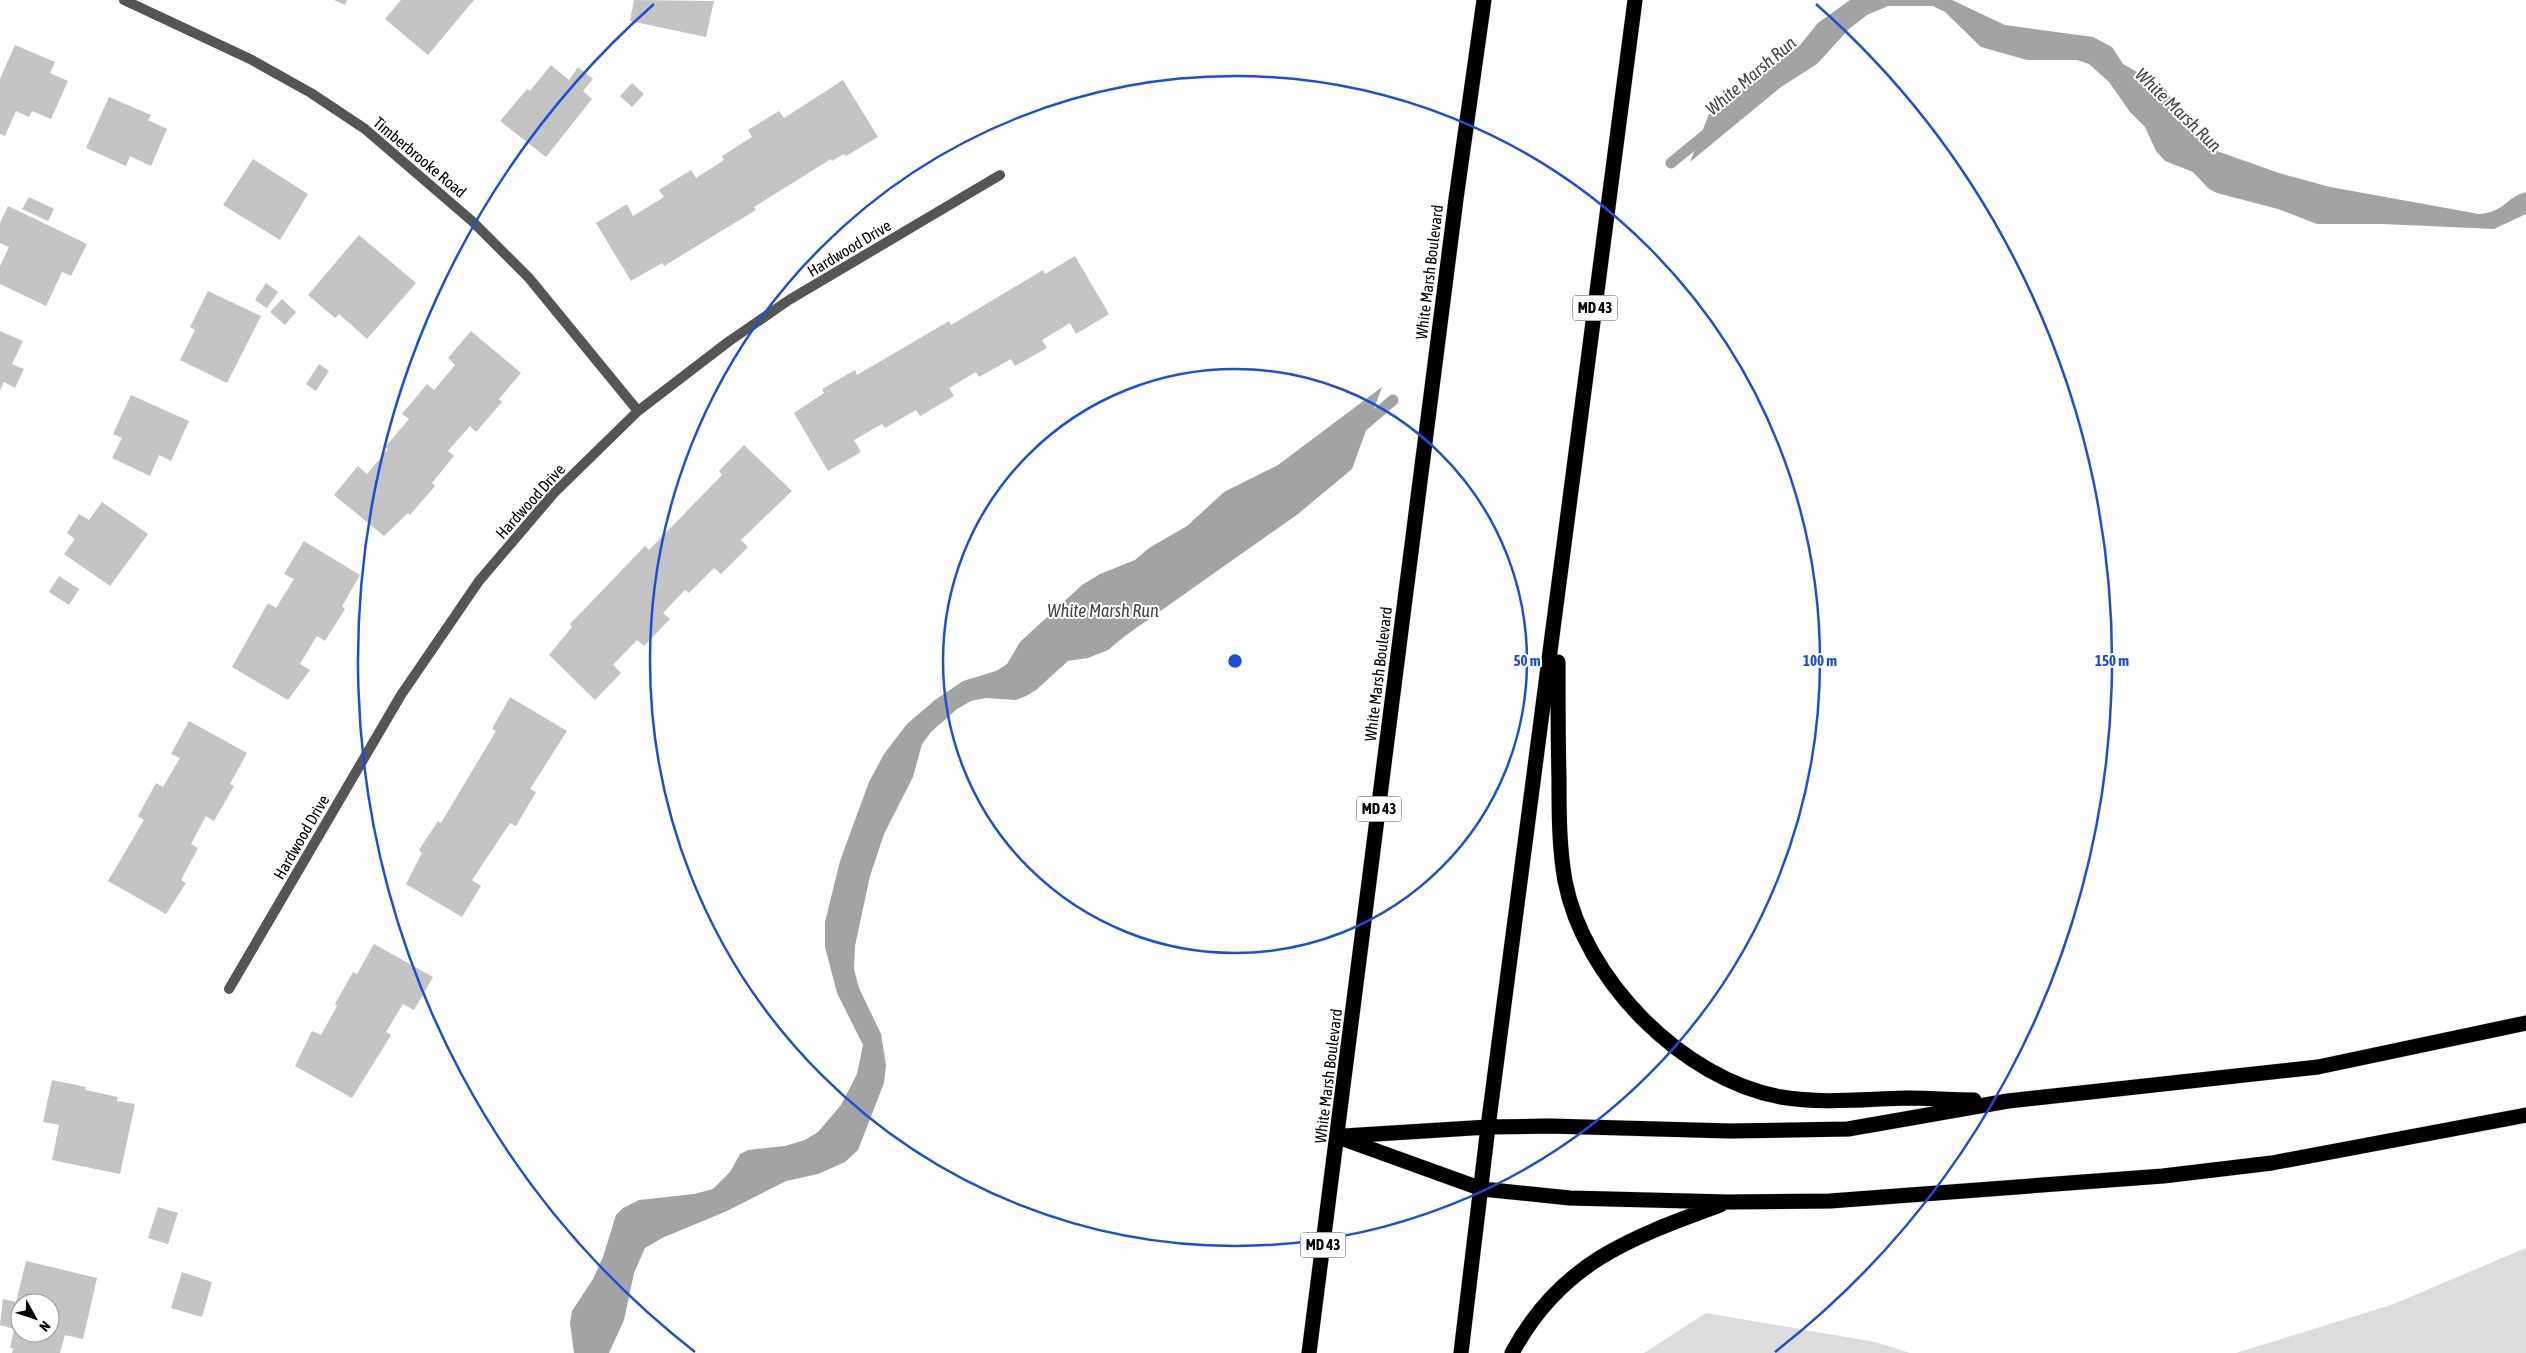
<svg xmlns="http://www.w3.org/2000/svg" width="2526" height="1353" font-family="'Asap Condensed',sans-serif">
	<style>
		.green { fill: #dcdcdc }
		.water { fill: #a3a3a3 }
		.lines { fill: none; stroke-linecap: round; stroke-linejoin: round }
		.stream { stroke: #a3a3a3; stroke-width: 11 }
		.building { fill: #c4c4c4; fill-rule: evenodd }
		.highway-casing { stroke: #dbdbdb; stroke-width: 16 }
		.street { stroke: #555; stroke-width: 10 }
		.highway { stroke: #000; stroke-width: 15 }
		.ring { fill: none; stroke: #1d4ed8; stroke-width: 2.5 }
		.labels { text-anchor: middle; stroke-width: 4; stroke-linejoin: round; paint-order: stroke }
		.shield { fill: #fff; stroke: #4c4c4c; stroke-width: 1 }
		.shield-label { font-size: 15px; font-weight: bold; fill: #000 }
		.street-label { font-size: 16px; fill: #000; stroke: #fff }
		.water-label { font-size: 18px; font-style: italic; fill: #444; stroke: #fff }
		.centre { fill: #1d4ed8; stroke: #fff; stroke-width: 2.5 }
		.ring-label { font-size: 15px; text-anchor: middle; font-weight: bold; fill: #1d4ed8; stroke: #fff; stroke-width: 4; stroke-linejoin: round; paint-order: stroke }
	</style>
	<rect width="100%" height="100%" fill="#fff"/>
	<!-- green -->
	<path class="green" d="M2526,1248v105h-290l155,-48z
		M1706,1313l169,29 35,11h-266z"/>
	<!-- water -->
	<path class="water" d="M1850,0h102l53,25 88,12 19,10 11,17 42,24 22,36 14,16 13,10 65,23 51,14 149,27c26,-2 26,-16 47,-22v22l-32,15 -111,-5h-66l-39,-15 -61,-16 -8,-4 -16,-17 -28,-11 -9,-10 -11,-24 -15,-15 -21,-30 -20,-18 -12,-4h-50l-46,-13 -36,-35 -12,-6h-45l-21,9 -18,14 -32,35 -36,23 -91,75 19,-48 91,-69 18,-22z
		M1382,387l-30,82 -54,45 -173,122 -17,14 -20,8 -20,3 -32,29 -10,6 -10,4 -30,-2 -15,3 -14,8 -26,23 -9,12 -9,33 -29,57 -14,42 -15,70 -1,23 5,19 22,46 5,31 -2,18 -26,67 -13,12 -27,12 -32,7 -59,30 -65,27 -17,10 -11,25 -10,47 -15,33h-35l-4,-30 2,-12 21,-32 10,-22 13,-42 7,-7 16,-8 55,-6 19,-5 17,-17 10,-18 8,-4 37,-4 20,-6 13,-8 23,-27 16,-31 6,-29 -26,-52 -12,-46v-25l15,-61 29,-79 15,-28 23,-30 28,-24 28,-19 33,-10 11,-7 13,-22 62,-57 18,-11 35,-14 14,-12 38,-22 37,-34 54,-27z"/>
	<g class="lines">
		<!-- stream -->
		<path class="stream" d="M1671,163l39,-32
			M1358,430l35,-30"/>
	</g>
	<!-- building -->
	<path class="building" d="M334,0h13l-2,5z
		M401,0h73l-46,55 -43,-36z
		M634,0l80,1 -8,36 -76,-16z
		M15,45l40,17 -5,11 18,8 -17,38 -19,-8 -3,6 -13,-6 -11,25 -5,-2v-55z
		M551,65l18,15 9,-13 15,12 -10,12 9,8 -46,58 -46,-36 27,-32 3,2z
		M843,80l35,57 -32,19 -2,-2 -12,7 -1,-2 -77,48 2,3 -92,56 -2,-3 -31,18 -35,-58 31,-19 6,12 31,-19 -5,-7 32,-20 5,8 28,-18 -2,-4 30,-19 -4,-7 31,-19 5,7z
		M632,83l12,11 -12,13 -12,-11z
		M109,97l42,18 -3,5 19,9 -16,37 -21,-10 -4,10 -40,-18z
		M253,159l55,35 -28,46 -57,-35z
		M29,197l25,12 -6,12 -26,-12z
		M8,206l79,38 -16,32 -9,-4 -16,34 -46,-22v-18l9,-19 -9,-4v-20z
		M359,235l57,48 -49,56 -28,-25 -4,4 -27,-23z
		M1075,256l34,58 -33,20 -6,-11 -28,17 5,8 -32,18 -4,-7 -32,18 -3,-5 -27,16 5,8 -34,20 -4,-6 -31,18 -3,-4 -28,16 7,12 -33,19 -34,-58 30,-20 -2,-4 33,-19 2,5 92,-54 2,4 92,-55 2,4z
		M266,283l12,9 -11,16 -12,-8z
		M208,291l53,25 -34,67 -47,-23 15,-30 -5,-3z
		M282,299l14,13 -11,13 -15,-13z
		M0,331l23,10 -11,23 12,5 -9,19 -11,-6 -4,8z
		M471,331l50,42 -22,26 3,3 -26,30 -6,-6 -22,25 6,5 -22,27 3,3 -25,29 -2,-2 -24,23 -50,-41 24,-29 9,8 21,-25 -3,-2 24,-28 -7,-5 25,-30 7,6 21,-25 -7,-7z
		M319,364l10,7 -13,20 -10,-7z
		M131,395l58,26 -18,40 -12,-6 -9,21 -38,-18 10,-20 -9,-4z
		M744,445l48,46 -51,49 7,7 -27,27 -7,-6 -25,25 -4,-3 -22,23 7,6 -26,27 -7,-6 -24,25 8,8 -26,27 -46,-45 23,-28 -2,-3 75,-78 4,4 73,-75 -3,-4z
		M102,502l46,32 -38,52 -46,-32 11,-15 -8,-6 12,-19 10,6z
		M304,541l56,34 -18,31 3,3 -20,32 -8,-5 -17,28 10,6 -22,30 -56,-33 36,-64 8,5 18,-29 -10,-5z
		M59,576l20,13 -10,16 -20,-13z
		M510,697l57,34 -37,58 6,3 -20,34 -6,-3 -38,57 9,6 -19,31 -56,-33 16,-31 -3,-3 19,-29 3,2 55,-92 -4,-2z
		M189,721l58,32 -17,31 4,2 -20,35 -8,-5 -15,28 7,4 -17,32 5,3 -20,31 -58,-33 36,-61 -6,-4 18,-33 7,4 17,-29 -9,-4z
		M374,944l59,33 -19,33 -11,-6 -17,28 5,3 -39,63 -57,-32 17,-35 9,4 16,-29 -2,-2 18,-32 4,2z
		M52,1080l34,7 -1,3 33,7 -1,4 18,3 -15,70 -68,-14 7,-35 -16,-3z
		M158,1207l20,6 -10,31 -20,-6z
		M26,1261l71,17 -14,61 -18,-4 -5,18h-48l1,-5h-3l4,-19 -14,-4 3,-26 13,3zM20,1303h30v30h-30z
		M182,1272l30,10 -10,35 -31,-9z"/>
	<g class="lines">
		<!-- highway casing -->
		<g class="highway-casing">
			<path id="highway" d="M1558,662c0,39 0,78 1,117 0,34 0,68 6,102 19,98 117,198 216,216 41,7 84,2 125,1 23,0 45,2 68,2
				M1344,1136l144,-9 61,-1 181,5 118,-2 160,-28 310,-34 208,-44
				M1338,1137l144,52 88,9 157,4 103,-1 333,-25 109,-13 254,-48
				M1309,1353l147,-1154 28,-199
				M1461,1353l27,-226 147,-1127
				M1512,1353c48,-90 118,-115 208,-148"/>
		</g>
		<!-- street -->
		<path class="street" d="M124,0l126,59 61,34 54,36 107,92 57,57 109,133
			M229,989l172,-294 78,-114 75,-88 84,-82 90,-69 61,-42 211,-125"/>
		<!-- highway -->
		<use href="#highway" class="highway"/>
	</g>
	<!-- distance rings -->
	<g class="ring">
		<circle cx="1235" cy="661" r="292"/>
		<circle cx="1235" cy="661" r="585"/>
		<path d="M695 1352A877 877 0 0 1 654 4M1816 4A877 877 0 0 1 1775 1352"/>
	</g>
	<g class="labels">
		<!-- shield labels -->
		<g class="shield">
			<rect x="1572.5" y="295.5" width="45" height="25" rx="4"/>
			<rect x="1356.5" y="796.5" width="45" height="25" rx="4"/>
			<rect x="1300.5" y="1232.5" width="45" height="25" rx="4"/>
		</g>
		<g class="shield-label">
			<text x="1595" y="313">MD 43</text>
			<text x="1379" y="814">MD 43</text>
			<text x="1323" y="1250">MD 43</text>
		</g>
		<!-- street labels -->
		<g class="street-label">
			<text transform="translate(420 157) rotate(40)" y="6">Timberbrooke Road</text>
			<text transform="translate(849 248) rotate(-31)" y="6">Hardwood Drive</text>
			<text transform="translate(1429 272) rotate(-83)" y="6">White Marsh Boulevard</text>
			<text transform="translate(530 501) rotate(-48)" y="6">Hardwood Drive</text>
			<text transform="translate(1378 674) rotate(-83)" y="6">White Marsh Boulevard</text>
			<text transform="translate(301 837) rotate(-60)" y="6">Hardwood Drive</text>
			<text transform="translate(1328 1076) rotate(-83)" y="6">White Marsh Boulevard</text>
		</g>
		<!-- water labels -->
		<g class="water-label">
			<text transform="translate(1751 76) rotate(-40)" y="6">White Marsh Run</text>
			<text transform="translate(2178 110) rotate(44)" y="6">White Marsh Run</text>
			<text x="1103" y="617">White Marsh Run</text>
		</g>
	</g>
	<circle cx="1235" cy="661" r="8" class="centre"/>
	<g class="ring-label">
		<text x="1527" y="666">50 m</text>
		<text x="1820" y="666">100 m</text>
		<text x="2112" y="666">150 m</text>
	</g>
	<!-- north arrow -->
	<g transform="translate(35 1318) rotate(130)"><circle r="24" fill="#ffffff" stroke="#999999"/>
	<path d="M0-4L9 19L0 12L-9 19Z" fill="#000000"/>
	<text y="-8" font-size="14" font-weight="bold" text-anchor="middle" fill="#000000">N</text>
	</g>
</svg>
